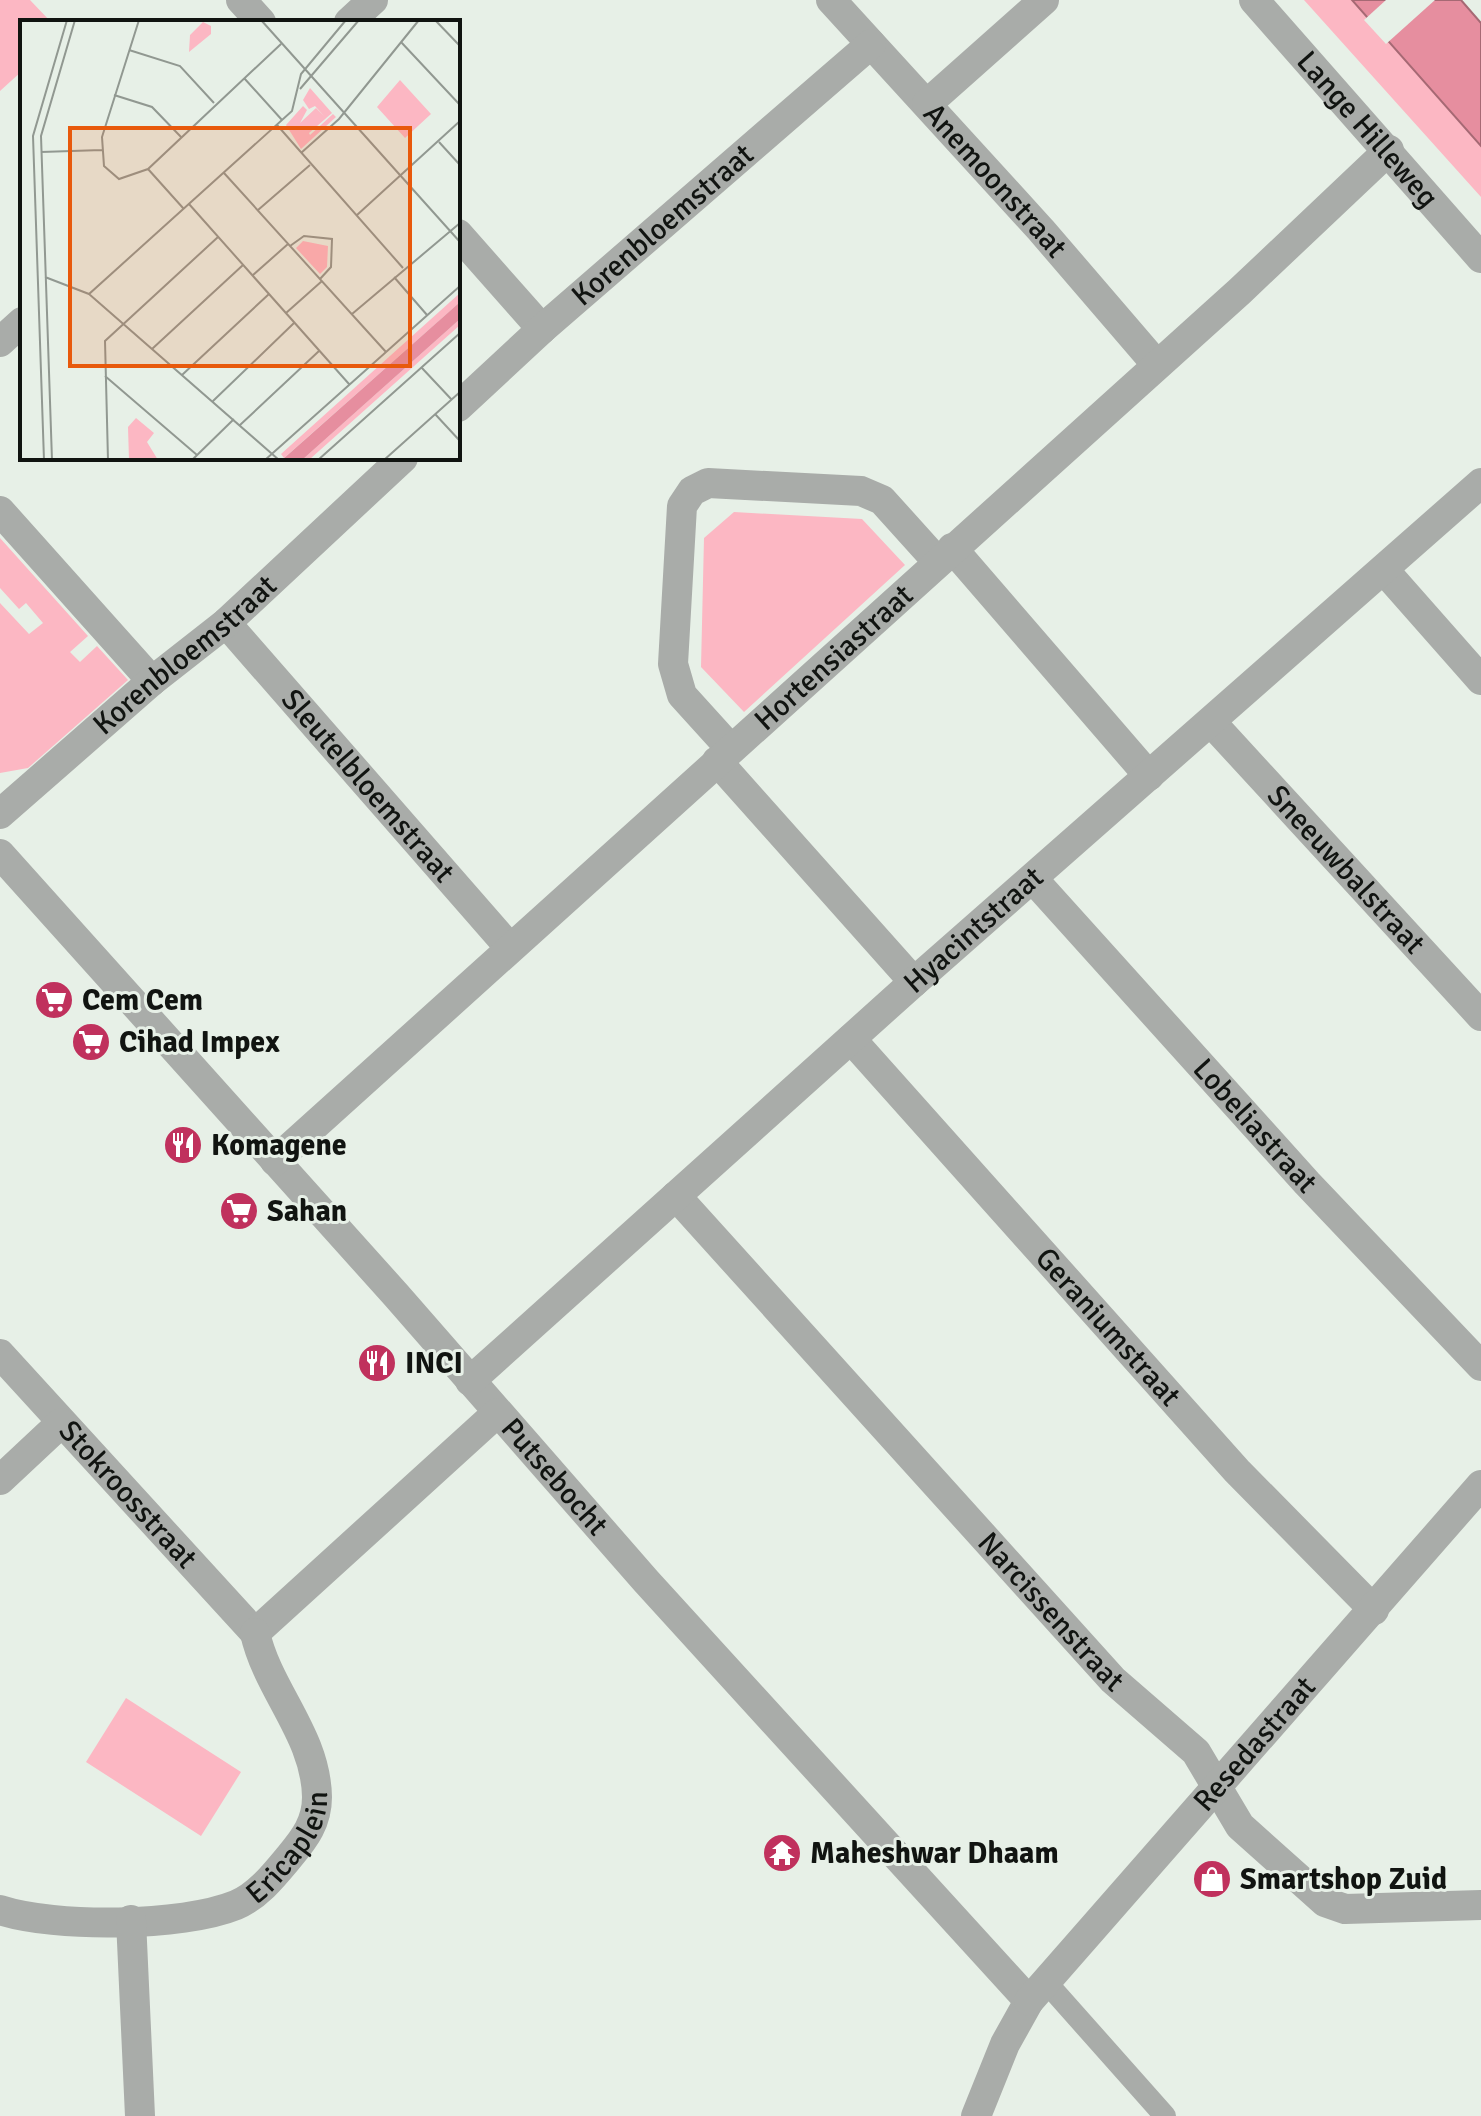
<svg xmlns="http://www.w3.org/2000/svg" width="1481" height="2116" font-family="Signika,sans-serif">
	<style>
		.green { fill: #fcb7c3 }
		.water { fill: #e68e9f; stroke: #a66974; stroke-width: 2 }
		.pier { fill: #e7f0e7 }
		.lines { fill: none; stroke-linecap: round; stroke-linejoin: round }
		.pedestrian { stroke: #a9aca9; stroke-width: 22 }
		.minor { stroke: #a9aca9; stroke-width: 30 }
		.labels { text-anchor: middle; stroke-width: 6; stroke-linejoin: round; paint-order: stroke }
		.street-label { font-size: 30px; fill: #111411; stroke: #e7f0e7 }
		.poi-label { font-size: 30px; font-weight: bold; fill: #111411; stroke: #e7f0e7; text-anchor: start }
		.inset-road { fill: none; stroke: #919891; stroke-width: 2 }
		.view { fill: #e8590c; fill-opacity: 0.15; stroke: #e8590c; stroke-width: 4 }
		.inset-edge { fill: none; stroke: #111411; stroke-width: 4 }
	</style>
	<rect width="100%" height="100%" fill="#e7f0e7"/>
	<!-- green -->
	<path class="green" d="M0,0h30l21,22h-29v49l-22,20z
		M1304,0h48l129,146v51z
		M734,512l128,7 43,46 -161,147 -43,-45 3,-129z
		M0,538l88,98 -18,16 10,10 17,-16 31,34 -100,88 -28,5v-170l29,31 14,-11 -17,-20 -7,6 -19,-21z
		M126,1698l115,74 -40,64 -115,-74z"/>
	<!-- water -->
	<path class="water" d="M1352,0h109l20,23v123z"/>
	<!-- pier -->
	<path class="pier" d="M1386,0h49l-49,44 -22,-24z"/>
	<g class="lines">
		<!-- pedestrian -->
		<path class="pedestrian" d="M1046,1982l119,134"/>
		<!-- minor -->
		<g class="minor">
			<path d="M241,0l20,22"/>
			<path id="s1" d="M831,0l210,230 116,135"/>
			<path id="s2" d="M1254,0l227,258"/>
			<path d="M349,22l24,-22"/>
			<path d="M927,104l117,-104"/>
			<path d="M458,234l84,95"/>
			<path d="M0,342l22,-20"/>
			<path id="s3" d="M458,407l84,-78 329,-285"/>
			<path d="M0,511l152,170"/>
			<path d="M952,548l197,228"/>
			<path d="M1384,570l97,110"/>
			<path id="s4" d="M226,623l284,325"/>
			<path id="s5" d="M1211,722l270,294"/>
			<path d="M730,748l-48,-53 -9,-31 9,-158 10,-15 16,-8 153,8 21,9 55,61"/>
			<path d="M717,761l197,221"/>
			<path id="s6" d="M0,814l152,-133 74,-58 177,-165"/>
			<path id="s7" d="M0,854l396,441 250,286 383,420 -24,43 -29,72"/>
			<path id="s8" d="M1033,879l274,304 174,183"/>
			<path id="s9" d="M851,1039l386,432 137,139"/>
			<path id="s10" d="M275,1161l965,-870 149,-141"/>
			<path id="s11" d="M676,1196l437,484 83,72 44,74 85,76 20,7 136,-4"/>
			<path id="s12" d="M0,1354l255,279"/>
			<path id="s13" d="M470,1381l444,-399 567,-499"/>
			<path d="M0,1480l61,-57"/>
			<path d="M255,1633l242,-220"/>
			<path id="s14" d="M0,1910c55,18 182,17 236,-5 22,-9 39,-31 54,-49 15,-18 27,-34 27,-59 -1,-62 -49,-106 -62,-164"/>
			<path d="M131,1920l9,196"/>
			<path id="s15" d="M1029,2001l452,-516"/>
		</g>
	</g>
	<!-- icons -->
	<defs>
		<g id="supermarket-disc" transform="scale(2)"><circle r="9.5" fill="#c0315d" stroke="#e7f0e7"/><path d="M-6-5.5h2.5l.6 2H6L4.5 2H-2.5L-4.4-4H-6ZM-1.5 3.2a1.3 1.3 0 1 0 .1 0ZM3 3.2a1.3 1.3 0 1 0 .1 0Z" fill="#fff"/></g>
		<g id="restaurant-disc" transform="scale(2)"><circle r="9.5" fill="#c0315d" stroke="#e7f0e7"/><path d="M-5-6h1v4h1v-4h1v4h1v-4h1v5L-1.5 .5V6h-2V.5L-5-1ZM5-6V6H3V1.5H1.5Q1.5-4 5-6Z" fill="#fff"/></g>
		<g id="temple-disc" transform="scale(2)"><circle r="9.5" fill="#c0315d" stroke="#e7f0e7"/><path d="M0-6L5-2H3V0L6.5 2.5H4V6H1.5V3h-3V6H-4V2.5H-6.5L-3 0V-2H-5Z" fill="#fff"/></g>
		<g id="shop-disc" transform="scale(2)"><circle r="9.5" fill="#c0315d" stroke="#e7f0e7"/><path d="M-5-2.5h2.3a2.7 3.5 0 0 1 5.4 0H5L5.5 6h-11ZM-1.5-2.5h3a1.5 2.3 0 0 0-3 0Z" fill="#fff"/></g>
	</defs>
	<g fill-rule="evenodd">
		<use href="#supermarket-disc" x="54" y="1000"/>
		<use href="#supermarket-disc" x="91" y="1042"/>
		<use href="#restaurant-disc" x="183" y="1145"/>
		<use href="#supermarket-disc" x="239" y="1211"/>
		<use href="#restaurant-disc" x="377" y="1363"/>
		<use href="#temple-disc" x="782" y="1853"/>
		<use href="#shop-disc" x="1212" y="1879"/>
	</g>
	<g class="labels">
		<!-- street labels -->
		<g class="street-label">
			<text dy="10" stroke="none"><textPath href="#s2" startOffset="172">Lange Hilleweg</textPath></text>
			<text dy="10" stroke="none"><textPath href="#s1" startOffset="244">Anemoonstraat</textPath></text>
			<text dy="10" stroke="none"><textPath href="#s3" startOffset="274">Korenbloemstraat</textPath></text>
			<text dy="10" stroke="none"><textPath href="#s6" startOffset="244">Korenbloemstraat</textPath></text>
			<text dy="10" stroke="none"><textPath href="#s10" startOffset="752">Hortensiastraat</textPath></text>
			<text dy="10" stroke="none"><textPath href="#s4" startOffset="216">Sleutelbloemstraat</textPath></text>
			<text dy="10" stroke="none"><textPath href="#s5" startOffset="200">Sneeuwbalstraat</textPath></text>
			<text dy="10" stroke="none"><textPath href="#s13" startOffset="676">Hyacintstraat</textPath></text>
			<text dy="10" stroke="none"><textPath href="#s8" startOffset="332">Lobeliastraat</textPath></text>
			<text dy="10" stroke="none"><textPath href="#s9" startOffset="386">Geraniumstraat</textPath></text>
			<text dy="10" stroke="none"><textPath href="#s7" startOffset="834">Putsebocht</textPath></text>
			<text dy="10" stroke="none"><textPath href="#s12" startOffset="190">Stokroosstraat</textPath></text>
			<text dy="10" stroke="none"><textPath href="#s11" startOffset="560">Narcissenstraat</textPath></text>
			<text dy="10" stroke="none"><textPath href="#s15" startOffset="342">Resedastraat</textPath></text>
			<text dy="10" stroke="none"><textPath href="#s14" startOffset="320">Ericaplein</textPath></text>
		</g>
		<!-- poi labels -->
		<g class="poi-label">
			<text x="82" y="1010">Cem Cem</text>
			<text x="119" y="1052">Cihad Impex</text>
			<text x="211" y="1155">Komagene</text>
			<text x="267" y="1221">Sahan</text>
			<text x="405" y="1373">INCI</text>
			<text x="810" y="1863">Maheshwar Dhaam</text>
			<text x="1240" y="1889">Smartshop Zuid</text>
		</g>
	</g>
	<!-- overview -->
	<g transform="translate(20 20)">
		<rect width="440" height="440" fill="#e7f0e7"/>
		<path d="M183,2l8,4v8l-22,18 1,-17zM380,60l31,34 -26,24 -28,-31zM290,68l22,25 -23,20 1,2 23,-21 3,3 -35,32 -15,-24 17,-19 4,4 -7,13 16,-15 8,8 -9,-10 -6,3 -6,-9zM283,221l25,5 -1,21 -7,7 -24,-26zM440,273v9l-176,156 -3,-4zM440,299v6l-150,134 -8,1zM116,398l18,15 -7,9 11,18h-29l-1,-33z" fill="#fcb7c3"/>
		<path d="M440,282v17l-158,141h-20z" fill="#e68e9f"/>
		<path class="inset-road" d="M119,0l-37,117 2,29 15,13 29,-10 133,-125M241,0l199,222M415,0l25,26M381,22l59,63M109,30l51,16 34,37M224,58l38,42M280,69l59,-69M94,75l38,12 30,31M257,105l126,143M419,122l21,23M21,132l61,-2M281,133l38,-34 80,-99M128,149l35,39M204,153l162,179M169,184l160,180M238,190l52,-45M337,195l103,-94M270,226l14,-10 28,3 -1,28 -11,12M233,255l35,-31M25,257l44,17 203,-183 9,-37 45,-54M374,257l33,38M69,274l190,166M266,293l36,-32M332,294l108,-91M132,329l91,-84M401,347l31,33M162,355l87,-81M85,356l92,79M193,381l81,-78M415,394l25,27M220,405l79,-74M24,440l-11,-324 34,-116M32,440l-11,-324 34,-116M88,440l-3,-119 113,-104M172,440l42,-41M245,440l195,-174M298,440l142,-127M364,440l76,-68"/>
		<path class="view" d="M50,108h340v238h-340z"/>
		<rect width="440" height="440" class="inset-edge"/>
	</g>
</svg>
